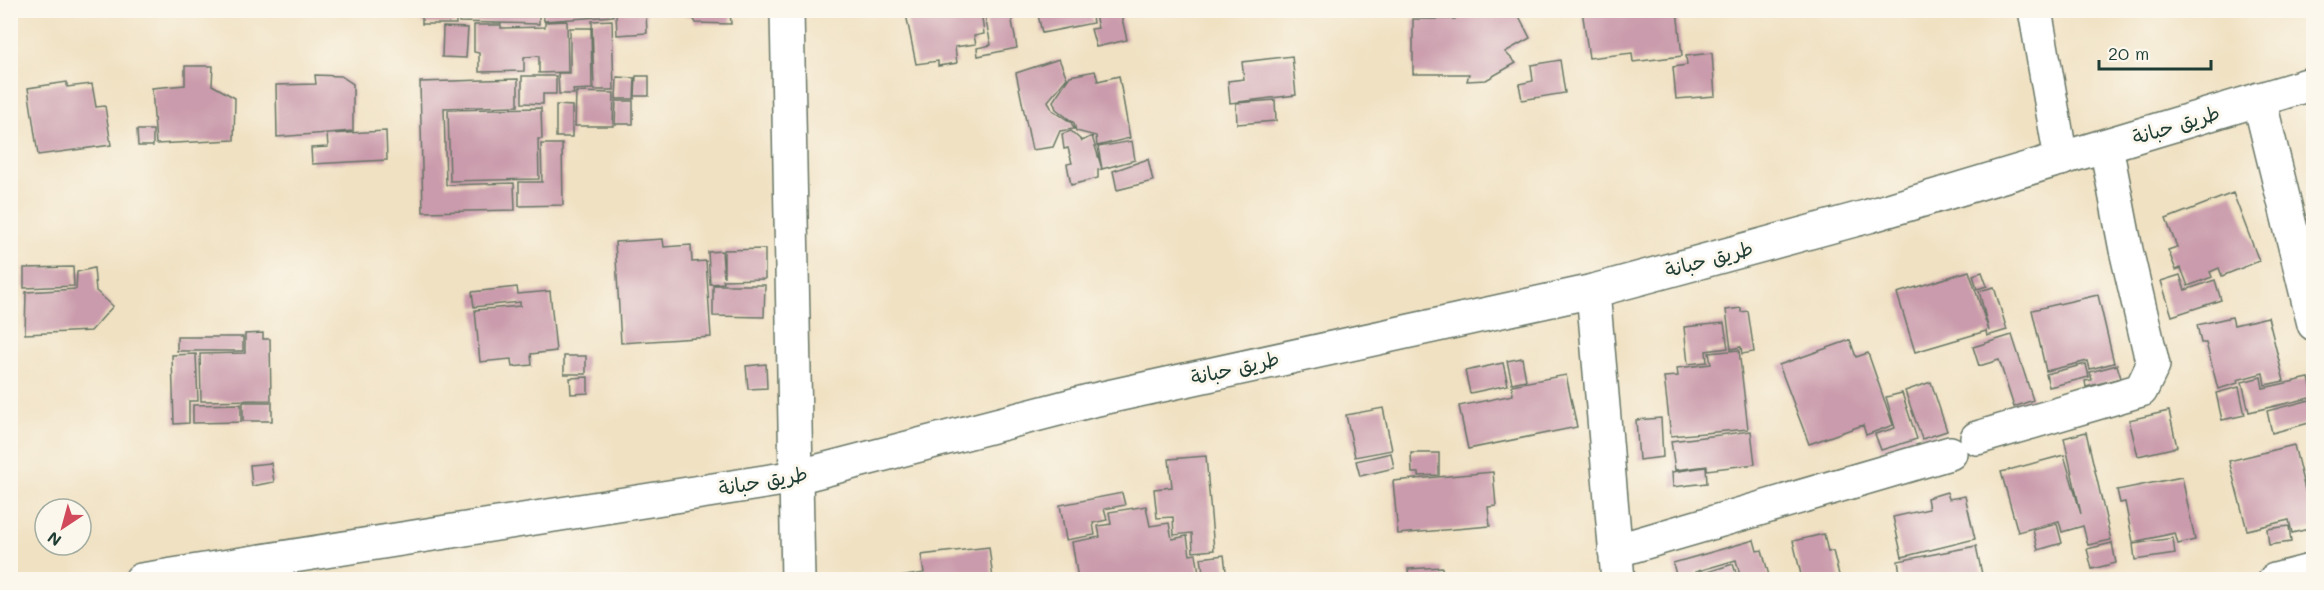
<svg xmlns="http://www.w3.org/2000/svg" width="2324" height="590" font-family="Mali,'Playpen Sans Arabic',sans-serif">
	<style>
		.building { fill: #ca9bac }
		.lines { fill: none; stroke-linecap: round; stroke-linejoin: round }
		.street-casing { stroke: #687666; stroke-width: 36 }
		.secondary-casing { stroke: #687666; stroke-width: 36 }
		.street { stroke: #fff; stroke-width: 33 }
		.secondary { stroke: #fff; stroke-width: 33 }
		.labels { text-anchor: middle; stroke-width: 6; stroke-linejoin: round; paint-order: stroke }
		.street-label { font-size: 20px; fill: #1f3d34; stroke: #fbf7ec }
	</style>
	<rect width="100%" height="100%" fill="#fbf7ec"/>
	<filter id="ink" filterUnits="userSpaceOnUse"><feTurbulence type="fractalNoise" baseFrequency=".0167" numOctaves="2"/><feDisplacementMap in="SourceGraphic" scale="12" xChannelSelector="R" yChannelSelector="G"/><feConvolveMatrix kernelMatrix="1 2 1 2 8 2 1 2 1" color-interpolation-filters="sRGB"/></filter>
	<filter id="wash" filterUnits="userSpaceOnUse"><feTurbulence type="fractalNoise" baseFrequency=".008" numOctaves="4" result="noise"/><feDisplacementMap in="SourceGraphic" scale="24" xChannelSelector="R" yChannelSelector="G"/><feGaussianBlur stdDeviation="1.35" result="paint"/><feColorMatrix in="noise" values="0 0 0 0 0 0 0 0 0 0 0 0 0 0 0 0 0 1.4 0 .05"/><feComposite in="paint" operator="in"/></filter>
	<g filter="url(#wash)">
		<rect width="100%" height="100%" fill="#f0e1c2"/>
		<g id="blocks">
			<!-- building -->
			<path class="building" d="M422,10h34v14h-34z
				M459,10h80v14l-80,-2z
				M543,10h70v6l-69,5z
				M667,10h63l1,14 -35,-1 -4,-7 -25,-2z
				M924,10h57l3,24 -10,2 2,8 -21,3 2,16 -19,3v-5l-22,3 -10,-50z
				M1010,10l7,38 -39,8 -1,-8 14,-3 -7,-33z
				M1037,10h54l2,13 -51,10z
				M1094,10h26l7,30 -31,7 -5,-18 7,-1z
				M1461,10h55l14,28 -25,14 11,11 -30,17 -19,1 2,-7h-56v-55h42z
				M1582,10h95l5,46 -49,6 -1,-9 -43,5z
				M646,12l1,21 -30,2 -1,-22z
				M612,20l2,70h-20l-2,-69z
				M567,21l1,51 -29,1v-17l-15,1v14l-45,1v-19l-5,-1v-27h27v3l44,-1v-5z
				M443,27l25,1 -2,30 -24,-1z
				M570,28h21l1,61 -19,1 1,4h-15l-1,-21h12z
				M1712,53l3,43 -39,3 -3,-32 14,-2 -1,-9z
				M1292,56l4,39 -66,8 -2,-22 16,-2 -2,-17z
				M1059,59l8,19 -19,23 4,9 19,12 3,7 -14,2 -7,16 -21,3 -16,-77z
				M1560,60l5,33 -43,7 -3,-16 14,-3 -2,-16z
				M185,66h28l-1,19 23,13 -1,42 -78,4 -4,-56 33,-3z
				M1095,71l3,10 21,-5 11,62 -33,8 -1,-10 -20,-5 -2,-8 -18,-14 -3,-8 17,-25z
				M315,75l26,1 12,8v47l-76,6 -1,-52 40,-1z
				M522,76h34v18h-13v10l-21,-1z
				M636,76h13v20h-14z
				M617,77l18,1 -1,21h-18z
				M518,79v27l-74,2 2,77 68,-2 1,27 -92,2 -3,-130z
				M67,82v5l25,-3 4,23 9,-1 6,39 -73,10 -10,-67z
				M576,92l38,1 -1,33h-38z
				M1275,100l1,21 -39,3 -1,-21z
				M616,101h17v23h-18z
				M556,105l16,1v31h-16z
				M541,108l1,31h-4l1,40 -89,2 -2,-71z
				M137,130h16v16h-15z
				M386,131l1,29 -75,4 -1,-16 17,-1 -1,-13z
				M1071,131l11,10 10,-5 10,33 -4,1v8l-27,7 -4,-21 5,-1 -4,-15 -4,1 -2,-15z
				M1132,141l3,19 -33,9 -4,-22z
				M541,144h21l1,61 -44,1v-24h23z
				M1148,159l5,22 -36,9 -4,-19z
				M2233,193l26,68 -37,15 -3,-8 -9,4 2,5 -24,9 -7,-18 -5,2 -8,-20 9,-3 -11,-28z
				M663,239l1,8 27,-2 1,17 14,-1 5,76 -90,6 -6,-101z
				M765,249v30l-42,1 1,3 -14,1 -2,-32 14,-1 2,26v-27z
				M73,267l1,19 -50,2v-20z
				M94,268l2,23 17,15 -22,25 -66,3 1,-42 50,-3 1,-17z
				M1969,271l20,60 -10,-40 15,-4 13,43 -20,6 -1,-5 -71,21 -18,-59z
				M1982,272l5,14 -10,3 -4,-14z
				M2180,275l5,15 30,-10 6,20 -49,16 -11,-35z
				M713,285h52l-1,32 -51,-1z
				M517,287l1,7 32,-3 6,60 -25,3 1,11 -20,2 -1,-8 -31,3 -5,-52 45,-4v-4l-46,5 -2,-15z
				M2098,295l16,68 -24,6 -2,-8 -42,10 -14,-61z
				M1741,308v4l7,-1 6,41 -12,2 -1,-7 -10,2 -5,-39z
				M2232,317l2,8 34,-8 16,64 -19,4 -2,-12 -26,7 1,3 -20,6 -12,-46h-5l-4,-18z
				M1724,323l4,25 -22,3 1,11 -19,2 -4,-37z
				M263,333v6h7l1,61 -70,1 -1,-47 45,-1v-19z
				M2012,335l21,65 -19,7 -15,-47 -20,6 -6,-19z
				M177,337h66v14h-66z
				M1850,340l6,17 12,-4 25,72 -27,10 -3,-10 -54,19 -30,-79z
				M1739,350l9,79 -77,7 -7,-59 14,-1 -1,-8 34,-4 -2,-11z
				M196,354l2,47h-9v22l-15,1 -2,-69z
				M564,356h22v18h-22z
				M1522,358l4,22 -14,3 -5,-22z
				M1503,363l5,22 -38,8 -5,-22z
				M766,364l1,24 -19,1 -2,-23z
				M2086,364l3,13 -40,10 -3,-13z
				M2117,365l4,13 -35,9 -1,-6 7,-1 -2,-8z
				M1566,375l11,52 -109,22 -9,-43 54,-11 -1,-10z
				M588,377v16l-17,1 -1,-16z
				M2261,377l2,11 46,-10 5,19 -65,15 -7,-30z
				M1931,382l16,49 -25,8 -17,-48z
				M2239,387l6,28 -23,5 -6,-27z
				M1902,393l15,46 -36,11 -6,-16 20,-6 -9,-31z
				M2310,400l3,22 -41,11 -5,-22z
				M243,402h29v19h-29z
				M241,404v18l-48,1v-18z
				M1383,408l9,42 -37,7 -9,-42z
				M2169,411l8,36 -39,9 -9,-36z
				M1661,418l2,39 -24,3 -3,-40z
				M1751,431l4,33 -48,6v-4l-32,4 -4,-29z
				M2086,432l25,108 -23,5 -5,-19 -21,6 -3,-11 -41,11 -17,-60 63,-17 17,59 -17,-76z
				M2294,445l15,61 4,-1v23l-21,5 -3,-13 -42,10 -18,-69z
				M1391,453l3,15 -34,8 -4,-15z
				M1411,453h28v22l-20,1v-3h-7z
				M1206,456l8,94 -21,2 -1,-19 -18,2 -1,-18 -16,1 -3,-29 18,-2 -3,-28z
				M271,463l3,19 -22,4 -2,-21z
				M1706,467l1,16 -34,4 -1,-15z
				M1493,472l3,34 -8,1 2,19 -92,8 -5,-53z
				M2182,477l13,63 -17,4 -3,-11 -42,9 -8,-40 -5,1 -3,-13z
				M1947,492l2,7 16,-3 10,43 -73,18 -9,-40 36,-8 -2,-11z
				M1122,493l3,12 -21,4 3,11 -14,3 2,12 -29,5 -6,-35z
				M1146,506l4,20 19,-3 3,16 15,-3 3,19 6,-1 4,25h-122l-6,-37 28,-5 -2,-11 13,-2 -2,-12z
				M2057,524l5,19 -24,7 -5,-20z
				M2289,526l2,16 -22,3 -2,-16z
				M1824,534l4,18 5,-1 7,28h-38l-9,-38z
				M2173,538l2,16 -40,6 -2,-16z
				M1754,540l3,11 5,-1 8,29h-29l-5,-19 -41,12 2,7h-20l-4,-16z
				M2112,543l4,20 -24,6 -5,-20z
				M1976,546l7,33h-82l-3,-18z
				M989,547l4,32h-106l37,-6 -3,-18z
				M1224,555l3,24h-23l-3,-21z
				M1733,564l5,15h-38l-2,-4z
				M1442,567l1,12h-34l-1,-10z"/>
		</g>
	</g>
	<g filter="url(#ink)">
		<use href="#blocks" fill-opacity="0" stroke="#687666" stroke-width="1.5"/>
		<g class="lines">
			<!-- street casing -->
			<g class="street-casing">
				<path id="street" d="M787,10l11,570
					M2035,10l26,149
					M2259,99l55,225
					M1593,291l25,289
					M1977,438l164,-48 12,-25 -27,-115 -20,-104
					M1615,551l335,-98
					M2275,580l39,-10"/>
			</g>
			<!-- secondary casing -->
			<g class="secondary-casing">
				<path id="secondary" d="M141,580l655,-103 293,-76 504,-110 276,-75 445,-133"/>
			</g>
			<!-- street -->
			<use href="#street" class="street"/>
			<!-- secondary -->
			<use href="#secondary" class="secondary"/>
		</g>
	</g>
	<g class="labels">
		<!-- street labels -->
		<g class="street-label">
			<text transform="translate(2176 125) rotate(-17)" y="7">طريق حبانة</text>
			<text transform="translate(1709 259) rotate(-15)" y="7">طريق حبانة</text>
			<text transform="translate(1235 368) rotate(-13)" y="7">طريق حبانة</text>
			<text transform="translate(763 481) rotate(-10)" y="7">طريق حبانة</text>
		</g>
	</g>
	<!-- margin -->
	<rect width="2324" height="590" fill="none" stroke="#fbf7ec" stroke-width="36"/>
	<!-- north arrow -->
	<g transform="translate(63 527) rotate(216)"><circle r="28" fill="#fbf7ec" stroke="#a3ada2" stroke-width="1.5"/>
	<path d="M0-4.5L10 22L0 15L-10 22Z" fill="#d1495b"/>
	<text y="-9" font-size="16" font-weight="bold" text-anchor="middle" fill="#1f3d34">N</text>
	</g>
	<!-- scale -->
	<path d="M2099 60v9h112v-9" fill="none" stroke="#1f3d34" stroke-width="3"/>
	<text x="2108" y="60" font-size="18" fill="#1f3d34" stroke="#fbf7ec" stroke-width="4.5" paint-order="stroke">20 m</text>
</svg>
